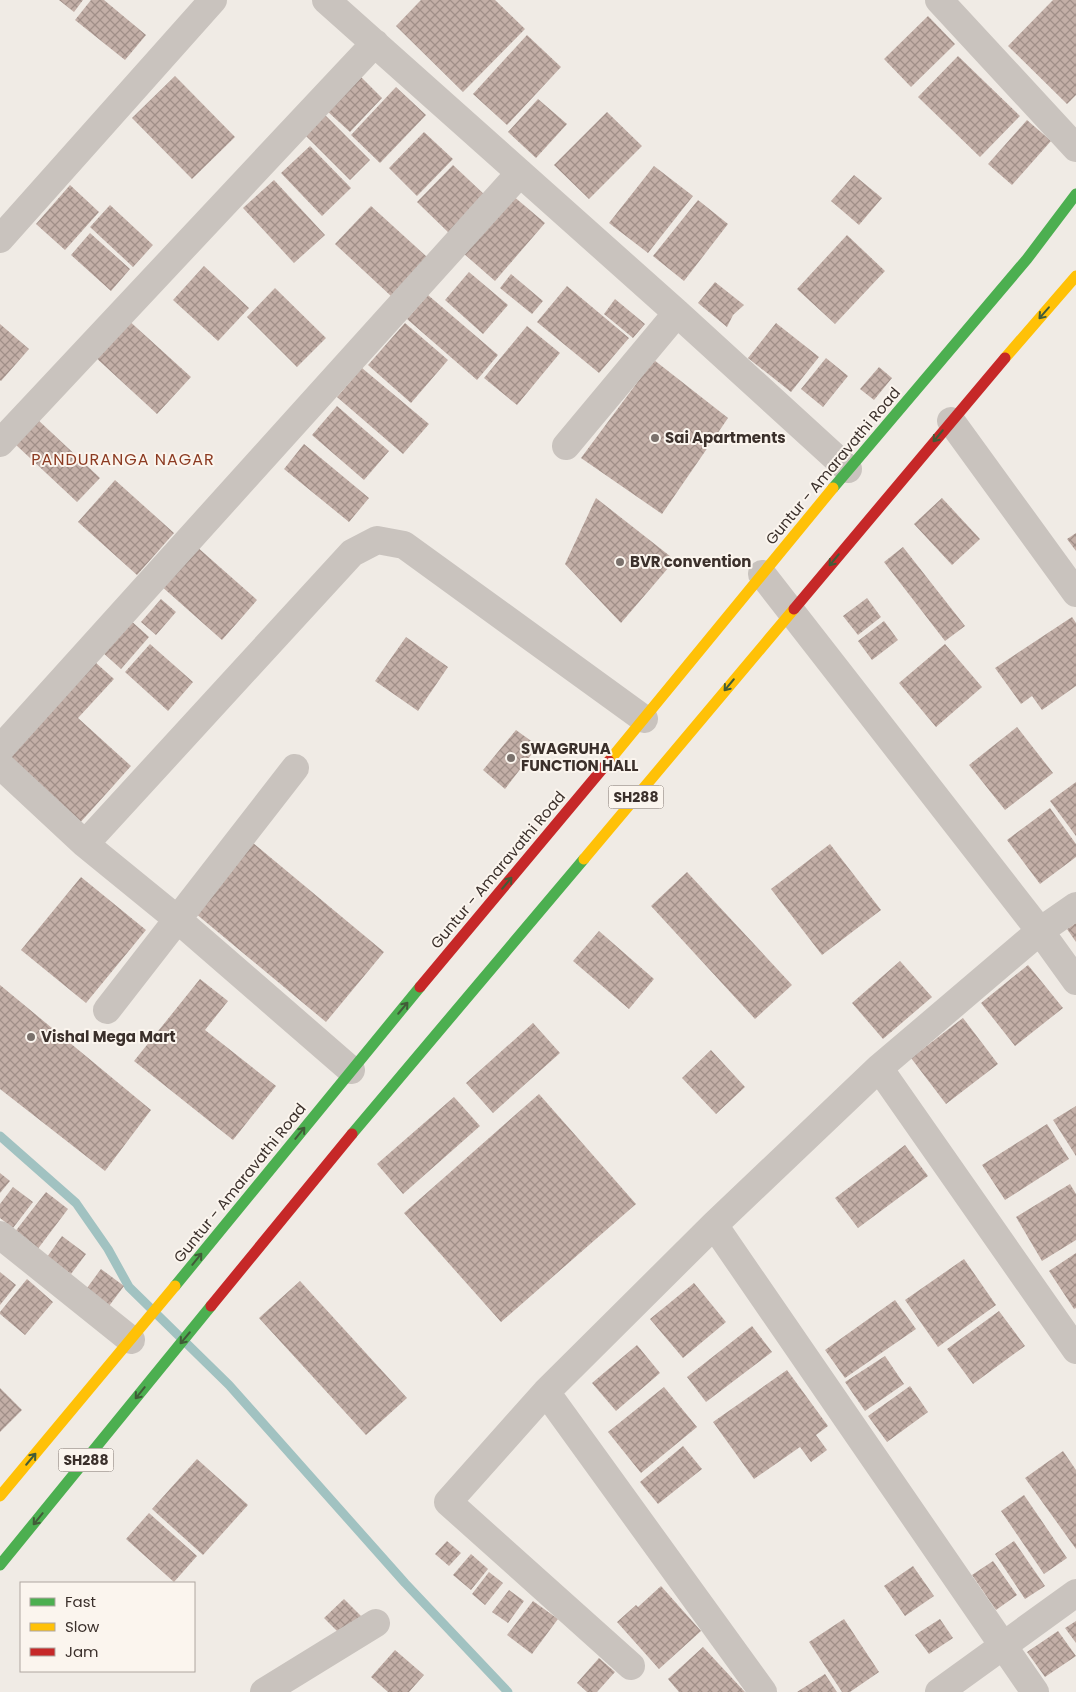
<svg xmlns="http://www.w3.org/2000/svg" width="1076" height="1692" font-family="Poppins,sans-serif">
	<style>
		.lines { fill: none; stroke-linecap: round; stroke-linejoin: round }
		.stream { stroke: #a1c2c1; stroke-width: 9 }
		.building { fill: url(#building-cross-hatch) }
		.street { stroke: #c9c3be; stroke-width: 28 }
		.fast { stroke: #4caf50; stroke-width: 11 }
		.slow { stroke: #ffc107; stroke-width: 11 }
		.jam { stroke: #c62828; stroke-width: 11 }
		.oneway { stroke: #415c38 }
		.poi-dot { fill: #7a716c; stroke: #fbf5ee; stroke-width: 2 }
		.labels { text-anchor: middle; stroke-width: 4; stroke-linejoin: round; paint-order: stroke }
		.shield { fill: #fbf5ee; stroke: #756b66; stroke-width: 1 }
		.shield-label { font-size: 14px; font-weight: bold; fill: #3b302b }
		.poi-label { font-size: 15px; font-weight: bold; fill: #3b302b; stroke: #fbf5ee; text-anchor: start }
		.street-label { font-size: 15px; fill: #3b302b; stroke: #fbf5ee }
		.neighbourhood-label { font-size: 16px; letter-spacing: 1px; fill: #8c3b22; stroke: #fbf5ee }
	</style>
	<defs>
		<pattern id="building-cross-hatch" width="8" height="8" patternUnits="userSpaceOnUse" patternTransform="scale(1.25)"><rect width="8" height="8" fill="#c3afa7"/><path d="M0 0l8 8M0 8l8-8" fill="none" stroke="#a08f88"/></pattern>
	</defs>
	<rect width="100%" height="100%" fill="#f0ebe5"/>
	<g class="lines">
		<!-- stream -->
		<path class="stream" d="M0,1136l76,67 32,46 21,38 100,98 176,198 103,109"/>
	</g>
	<!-- building -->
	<path class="building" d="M59,0h24l-9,12z
		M91,0h13l42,35 -21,25 -50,-40z
		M421,0h74l30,29 -62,63 -67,-66z
		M1053,0h23v95l-9,9 -59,-58z
		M928,16l27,28 -44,43 -27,-28z
		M527,35l34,32 -54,58 -34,-31z
		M958,56l62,60 -40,41 -62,-60z
		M175,76l60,61 -43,42 -60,-61z
		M360,76l22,22 -32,34 -23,-21z
		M396,87l30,28 -46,48 -29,-28z
		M538,99l29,25 -31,34 -28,-26z
		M607,112l35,34 -53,53 -35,-34z
		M325,115l45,45 -20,20 -45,-45z
		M1027,120l24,21 -39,44 -24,-21z
		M424,132l29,27 -36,37 -28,-28z
		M310,146l41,42 -29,28 -41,-43z
		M453,165l35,33 -37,37 -34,-33z
		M654,166l39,30 -45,57 -39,-30z
		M854,175l28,23 -23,27 -28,-24z
		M274,180l51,55 -31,28 -51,-55z
		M70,185l29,27 -34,38 -29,-26z
		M512,195l33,28 -50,58 -32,-28z
		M698,200l30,24 -44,57 -31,-25z
		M110,205l43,40 -20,22 -43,-40z
		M371,206l56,51 -36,39 -56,-52z
		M90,233l40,36 -19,22 -40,-36z
		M847,235l38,36 -50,53 -38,-35z
		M204,266l45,42 -31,33 -45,-41z
		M469,272l39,33 -25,29 -38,-34z
		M511,274l32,27 -11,13 -32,-26z
		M715,282l29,23 -11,10 -6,12 -29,-24z
		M567,286l62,52 -30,35 -62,-51z
		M275,288l51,50 -29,29 -50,-50z
		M428,295l70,60 -21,25 -70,-61z
		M615,299l30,25 -12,14 -29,-24z
		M127,319l64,58 -34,37 -64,-59z
		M405,323l43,37 -37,43 -43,-38z
		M776,323l43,34 -28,35 -43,-34z
		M0,324l29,25 -28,32 -1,-1z
		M527,326l33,27 -43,52 -33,-27z
		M826,358l22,18 -25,31 -22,-18z
		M654,360l74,58 -66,96 -81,-56z
		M879,367l13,11 -18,22 -14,-11z
		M362,368l67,56 -26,30 -66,-57z
		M337,406l52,45 -25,29 -52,-45z
		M37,419l63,59 -23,24 -63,-59z
		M304,444l65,54 -20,24 -65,-53z
		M115,480l59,53 -37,42 -59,-53z
		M596,498l79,62 -54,63 -56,-59z
		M942,498l38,41 -28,26 -38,-41z
		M1076,533v18l-9,-12z
		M196,546l61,54 -35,40 -62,-55z
		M903,547l62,79 -20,15 -61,-79z
		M867,598l14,19 -23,18 -15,-19z
		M161,599l15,13 -20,23 -15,-13z
		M1072,617l4,6v63l-34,24 -10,-14 -11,8 -26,-36z
		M129,619l20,18 -28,32 -20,-18z
		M884,621l14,19 -26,20 -14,-19z
		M406,637l42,30 -30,44 -43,-30z
		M150,644l43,38 -25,29 -43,-39z
		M945,644l37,43 -46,40 -37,-44z
		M95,662l19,17 -36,39 53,48 -53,59 -71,-66z
		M1017,727l36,46 -48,37 -36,-45z
		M516,730l22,16 -33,43 -22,-19z
		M1076,782v54l-26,-35z
		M1050,808l26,36v13l-36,27 -33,-44z
		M253,843l131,109 -58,70 -131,-109z
		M830,844l51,66 -59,45 -51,-66z
		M687,872l105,113 -37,34 -104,-113z
		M81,877l65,53 -60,73 -65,-53z
		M1076,923v19l-9,-13z
		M599,931l55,48 -25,30 -56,-48z
		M900,961l32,36 -49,42 -31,-36z
		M1028,965l35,43 -48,38 -34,-43z
		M200,979l28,22 -23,29 71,56 -43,54 -99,-79z
		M0,985l151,125 -46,61 -105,-82z
		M963,1018l35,46 -52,40 -35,-46z
		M533,1023l27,30 -67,60 -27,-30z
		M711,1050l34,37 -29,27 -34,-36z
		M539,1094l97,110 -135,118 -97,-109z
		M454,1097l26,29 -77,68 -26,-30z
		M1076,1106v50l-23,-36z
		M1047,1124l22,35 -64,41 -23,-35z
		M905,1145l23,31 -70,52 -23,-30z
		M0,1173l10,8 -10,12z
		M1070,1184l6,10v46l-34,21 -26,-44z
		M13,1187l20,15 -20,26 -13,-10v-14z
		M46,1192l22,17 -31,41 -23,-17z
		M62,1236l24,18 -15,20 -24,-17z
		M1076,1253v55l-2,1 -25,-38z
		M964,1259l32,46 -58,42 -33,-47z
		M101,1269l23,17 -15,20 -22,-18z
		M0,1272l16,13 -16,20z
		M27,1279l26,23 -28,33 -25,-21v-2z
		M300,1281l107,117 -41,37 -107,-117z
		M694,1283l32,39 -43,36 -33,-39z
		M895,1300l21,29 -71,49 -20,-28z
		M999,1311l26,35 -52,38 -26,-35z
		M752,1326l20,26 -66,50 -19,-25z
		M637,1345l23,28 -44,38 -24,-28z
		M885,1356l19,28 -39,27 -20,-29z
		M787,1370l41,56 -12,9 11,15 -16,12 -11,-15 -46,32 -41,-57z
		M910,1386l18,26 -41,30 -19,-26z
		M664,1387l33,40 -56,46 -33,-41z
		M0,1388l22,22 -22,22z
		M683,1446l19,23 -44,35 -18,-22z
		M1063,1451l13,19v79l-51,-71z
		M197,1459l51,46 -45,50 -51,-46z
		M1024,1495l43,63 -23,16 -43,-63z
		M149,1513l48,43 -23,26 -48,-43z
		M447,1541l14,12 -12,13 -14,-12z
		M1014,1541l31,45 -20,13 -30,-45z
		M471,1554l17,15 -17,21 -18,-15z
		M993,1561l24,34 -21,15 -24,-35z
		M913,1566l21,30 -29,20 -21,-30z
		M489,1572l14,11 -18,22 -13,-11z
		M661,1586l40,45 -42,38 -42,-47 19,-17 2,2z
		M509,1590l15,11 -16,22 -16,-11z
		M344,1599l18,18 -19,20 -19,-19z
		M533,1601l25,18 -26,35 -25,-19z
		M844,1619l35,53 -29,20h-8l-33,-50z
		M940,1619l13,19 -24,16 -14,-19z
		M1076,1621v22l-11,-15z
		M1058,1631l18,25 -31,21 -18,-25z
		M703,1647l42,45h-66l-11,-13z
		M395,1650l29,25 -15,17h-21l-17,-15z
		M599,1658l16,14 -18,20h-10l-10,-9z
		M825,1674l12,18h-40z"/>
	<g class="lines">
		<!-- street -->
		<path class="street" d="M326,0l351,313 171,156
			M939,0l137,148
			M0,239l213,-239
			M951,421l125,172
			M0,443l375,-400
			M566,446l111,-133
			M762,574l278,357 36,50
			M0,749l520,-576
			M0,765l85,79 92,75 174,151
			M85,844l267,-291 25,-13 27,5 240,174
			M107,1010l188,-242
			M879,1068l197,282
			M714,1225l321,467
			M0,1235l131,105
			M546,1392l217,300
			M631,1666l-183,-164 98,-110 168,-167 165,-157 161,-137 36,-25
			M264,1692l112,-69
			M939,1692l137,-99"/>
		<!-- fast -->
		<path class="fast" d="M833,488l194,-229 49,-65
			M352,1134l232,-275
			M175,1286l245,-299
			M0,1565l211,-259"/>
		<!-- slow -->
		<path class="slow" d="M1005,358l71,-82
			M609,761l224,-273
			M584,859l210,-250
			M0,1496l175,-210"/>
		<!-- jam -->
		<path class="jam" d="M794,609l211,-251
			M420,987l189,-226
			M211,1306l141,-172"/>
	</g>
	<!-- one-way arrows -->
	<defs><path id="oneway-shaft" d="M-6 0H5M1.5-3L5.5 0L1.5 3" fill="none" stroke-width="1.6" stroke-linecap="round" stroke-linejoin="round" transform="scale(1.25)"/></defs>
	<g class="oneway">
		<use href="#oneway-shaft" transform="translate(1044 313) rotate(131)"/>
		<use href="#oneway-shaft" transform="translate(938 436) rotate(130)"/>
		<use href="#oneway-shaft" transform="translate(834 560) rotate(130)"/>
		<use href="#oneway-shaft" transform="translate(729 685) rotate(130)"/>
		<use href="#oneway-shaft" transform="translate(507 883) rotate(-50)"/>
		<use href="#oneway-shaft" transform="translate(403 1008) rotate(-50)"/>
		<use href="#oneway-shaft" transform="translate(300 1133) rotate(-51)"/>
		<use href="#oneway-shaft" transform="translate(197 1259) rotate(-51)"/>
		<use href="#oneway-shaft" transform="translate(185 1338) rotate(130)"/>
		<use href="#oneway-shaft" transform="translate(140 1393) rotate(129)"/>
		<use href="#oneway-shaft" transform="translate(31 1459) rotate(-50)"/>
		<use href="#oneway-shaft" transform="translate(38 1519) rotate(129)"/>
	</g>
	<!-- markers -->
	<g class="poi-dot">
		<circle cx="655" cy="438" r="5"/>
		<circle cx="620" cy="562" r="5"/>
		<circle cx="511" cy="758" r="5"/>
		<circle cx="31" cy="1037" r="5"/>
	</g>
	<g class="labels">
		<!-- shield labels -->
		<g class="shield">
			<rect x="608.5" y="785.5" width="55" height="23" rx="4"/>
			<rect x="58.5" y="1448.5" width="55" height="23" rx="4"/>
		</g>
		<g class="shield-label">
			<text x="636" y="802">SH288</text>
			<text x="86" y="1465">SH288</text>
		</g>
		<!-- poi labels -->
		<g class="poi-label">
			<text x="665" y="443">Sai Apartments</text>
			<text x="630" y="567">BVR convention</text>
			<text x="521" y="754">SWAGRUHA<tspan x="521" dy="17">FUNCTION HALL</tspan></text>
			<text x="41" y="1042">Vishal Mega Mart</text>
		</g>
		<!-- street labels -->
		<g class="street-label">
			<text transform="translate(833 466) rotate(-50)" y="5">Guntur - Amaravathi Road</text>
			<text transform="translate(498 870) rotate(-50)" y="5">Guntur - Amaravathi Road</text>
			<text transform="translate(240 1183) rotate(-51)" y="5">Guntur - Amaravathi Road</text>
		</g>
		<!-- neighbourhood labels -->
		<g class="neighbourhood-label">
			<text x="123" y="465">PANDURANGA NAGAR</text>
		</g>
	</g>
	<!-- legend -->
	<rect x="20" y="1582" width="175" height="90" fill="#fbf5ee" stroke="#aea6a0"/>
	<rect x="30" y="1598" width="25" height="8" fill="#4caf50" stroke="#aea6a0"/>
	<text x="65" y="1607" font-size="15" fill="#3b302b">Fast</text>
	<rect x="30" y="1623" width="25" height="8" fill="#ffc107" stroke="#aea6a0"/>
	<text x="65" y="1632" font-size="15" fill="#3b302b">Slow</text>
	<rect x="30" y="1648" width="25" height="8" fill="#c62828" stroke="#aea6a0"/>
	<text x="65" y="1657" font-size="15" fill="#3b302b">Jam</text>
</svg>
